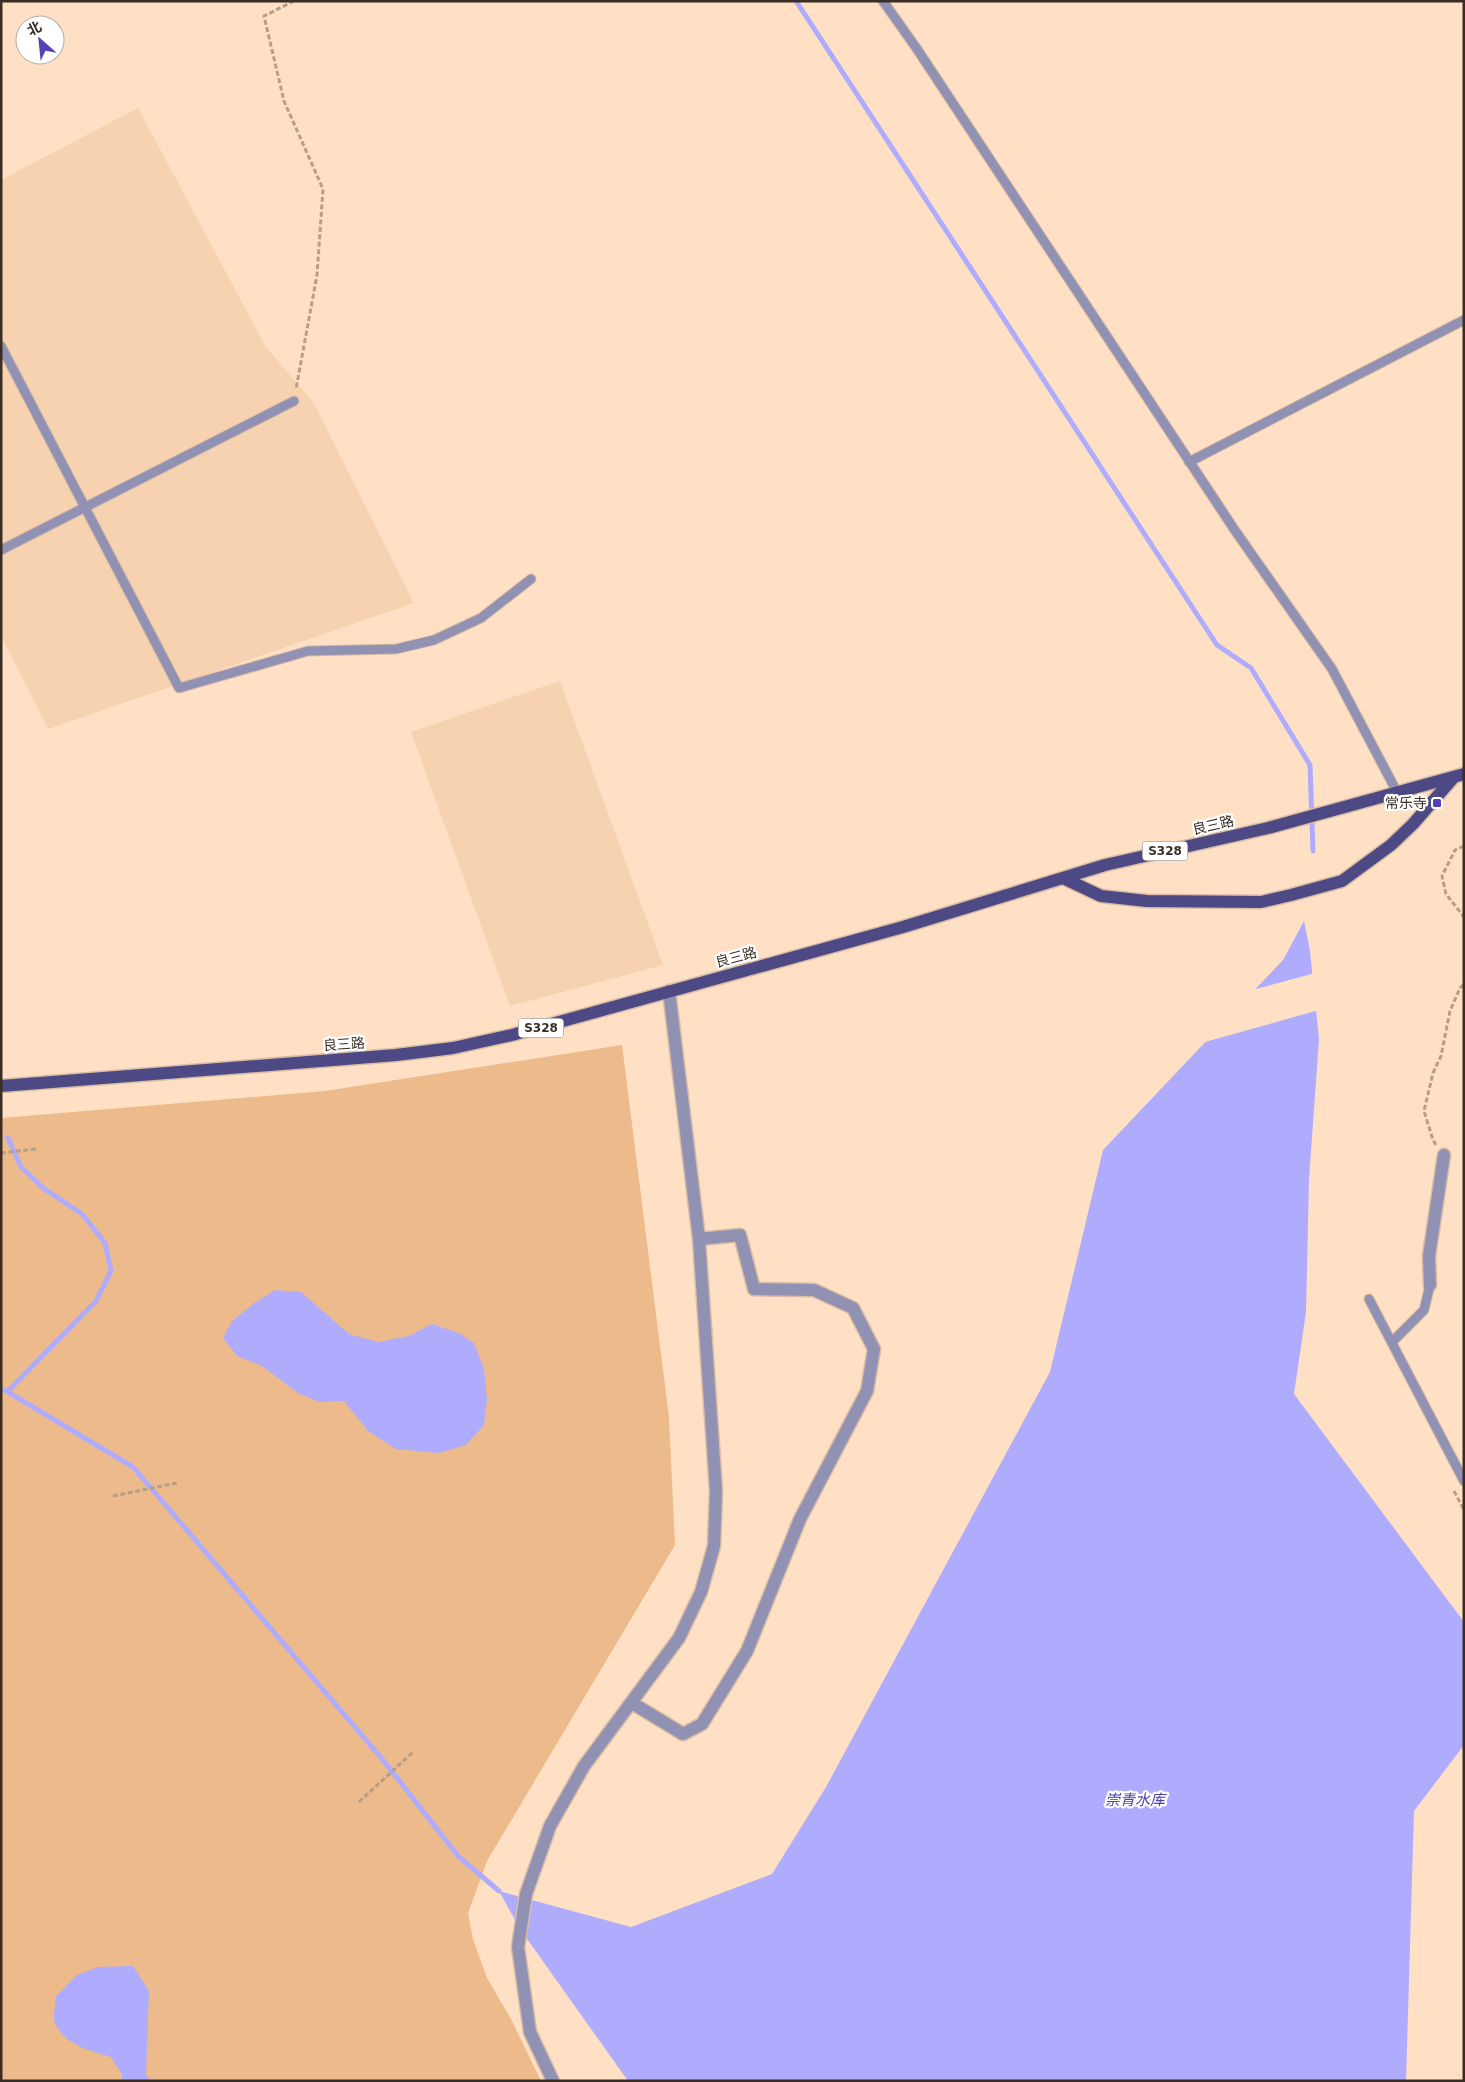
<svg xmlns="http://www.w3.org/2000/svg" width="1465" height="2082" font-family="'DejaVu Sans','Noto Sans SC',sans-serif">
	<style>
		.built { fill: #f6d2b1 }
		.green { fill: #edba8b }
		.water { fill: #afacfd }
		.pier { fill: #ffe0c5 }
		.lines { fill: none; stroke-linecap: round; stroke-linejoin: round }
		.stream { stroke: #afacfd; stroke-width: 5 }
		.service-casing { stroke: #d8bca5; stroke-width: 11 }
		.minor-casing { stroke: #d8bca5; stroke-width: 15 }
		.primary-casing { stroke: #d8bca5; stroke-width: 15 }
		.path { stroke: #b69e89; stroke-width: 3; stroke-dasharray: 5 2.5; stroke-linecap: butt }
		.service { stroke: #9191b4; stroke-width: 9 }
		.minor { stroke: #9191b4; stroke-width: 12 }
		.primary { stroke: #4d4985; stroke-width: 12 }
		.poi-dot { fill: #5540b8; stroke: #fff; stroke-width: 2 }
		.labels { text-anchor: middle; stroke-width: 4.5; stroke-linejoin: round; paint-order: stroke }
		.shield { fill: #fff; stroke: #756d66; stroke-width: 1 }
		.shield-label { font-size: 12px; font-weight: bold; fill: #3a2e24 }
		.poi-label { font-size: 14px; fill: #3a2e24; stroke: #fff; text-anchor: end }
		.street-label { font-size: 14px; fill: #3a2e24; stroke: #fff }
		.water-label { font-size: 15px; font-style: italic; fill: #4f42a0; stroke: #fff }
	</style>
	<rect width="100%" height="100%" fill="#ffe0c5"/>
	<!-- built -->
	<path class="built" d="M138,108l128,239 47,55 101,201 -366,126 -47,-93v-456z
		M560,681l103,284 -153,41 -99,-274z"/>
	<!-- green -->
	<path class="green" d="M622,1045l47,372 6,128 -188,316 -19,52 5,26 14,39 24,41 30,62h-540v-963l324,-27z"/>
	<!-- water -->
	<path class="water" d="M1304,921l6,30 9,88 -10,140 -3,133 -12,82 170,228v123l-50,66 -8,270h-778l-108,-152 -21,-38 132,36 141,-53 54,-87 224,-415 53,-222 180,-190z
		M275,1290l26,2 48,42 29,8 31,-6 23,-12 27,9 15,10 10,26 3,31 -3,25 -18,20 -27,8 -43,-4 -28,-18 -24,-30 -25,1 -21,-9 -36,-27 -25,-10 -14,-18 9,-17 21,-17z
		M133,1966l16,25 -3,84 5,6h-29v-6l-11,-18c-20,-6 -47,-12 -56,-34 -3,-6 1,-20 1,-27l21,-21 21,-8z"/>
	<!-- pier -->
	<path class="pier" d="M1315,973l4,37 -114,32 -1,-4 45,-47z"/>
	<g class="lines">
		<!-- stream -->
		<path class="stream" d="M796,1l421,644 34,23 59,97 3,86
			M1,1388l132,79 250,293 75,96 41,35
			M8,1391l88,-90 15,-30 -6,-28 -23,-29 -39,-26 -22,-21 -13,-29"/>
		<!-- service casing -->
		<g class="service-casing">
			<path id="service" d="M883,1l34,48 317,480 98,140 65,123
				M1,346l178,342 129,-37 88,-2 38,-9 47,-22 50,-39
				M1189,462l275,-142
				M1,550l293,-149
				M1369,1299l95,182
				M1392,1342l32,-32 6,-25"/>
		</g>
		<!-- minor casing -->
		<g class="minor-casing">
			<path id="minor" d="M1430,1285l-1,-29 15,-101
				M632,1703l51,31 19,-10 45,-73 53,-132 67,-128 7,-42 -21,-41 -39,-18 -60,-1 -14,-54 -41,4
				M553,2081l-23,-49 -12,-85 8,-53 24,-68 34,-60 95,-128 22,-46 13,-46 2,-55 -17,-252 -30,-248"/>
		</g>
		<!-- primary casing -->
		<g class="primary-casing">
			<path id="primary" d="M1063,878l38,18 46,5 114,1 30,-7 51,-14 49,-36 22,-21 41,-47
				M1,1086l395,-31 57,-7 59,-13 391,-108 202,-62 163,-37 196,-54"/>
		</g>
		<!-- path -->
		<path class="path" d="M294,1l-30,15 20,85 39,88 -6,86 -21,114
			M1464,846l-9,4 -13,26 4,18 18,23
			M1436,1145l-3,-5 -9,-29 9,-38 8,-17 9,-45 10,-23 4,-4
			M1,1153l35,-4
			M1454,1491l10,19
			M113,1496l64,-13
			M359,1802l54,-50"/>
		<!-- service -->
		<use href="#service" class="service"/>
		<!-- minor -->
		<use href="#minor" class="minor"/>
		<!-- primary -->
		<use href="#primary" class="primary"/>
	</g>
	<!-- markers -->
	<rect class="poi-dot" x="1432" y="798" width="10" height="10" rx="2.5"/>
	<g class="labels">
		<!-- shield labels -->
		<g class="shield">
			<rect x="1142.5" y="841.5" width="45" height="19" rx="4"/>
			<rect x="518.5" y="1018.5" width="45" height="19" rx="4"/>
		</g>
		<g class="shield-label">
			<text x="1165" y="855">S328</text>
			<text x="541" y="1032">S328</text>
		</g>
		<!-- poi labels -->
		<g class="poi-label">
			<text x="1427" y="808">常乐寺</text>
		</g>
		<!-- street labels -->
		<g class="street-label">
			<text transform="translate(1213 825) rotate(-13)" y="5">良三路</text>
			<text transform="translate(736 957) rotate(-15)" y="5">良三路</text>
			<text transform="translate(344 1044) rotate(-4)" y="5">良三路</text>
		</g>
		<!-- water labels -->
		<g class="water-label">
			<text x="1135" y="1805">崇青水库</text>
		</g>
	</g>
	<!-- border -->
	<rect width="1465" height="2082" fill="none" stroke="#3a2e24" stroke-width="5"/>
	<!-- north arrow -->
	<g transform="translate(40 40) rotate(333)"><circle r="24" fill="#ffffff" stroke="#b0aba7"/>
	<path d="M0-4L9 19L0 12L-9 19Z" fill="#5540b8"/>
	<text y="-8" font-size="14" font-weight="bold" text-anchor="middle" fill="#3a2e24">北</text>
	</g>
</svg>
